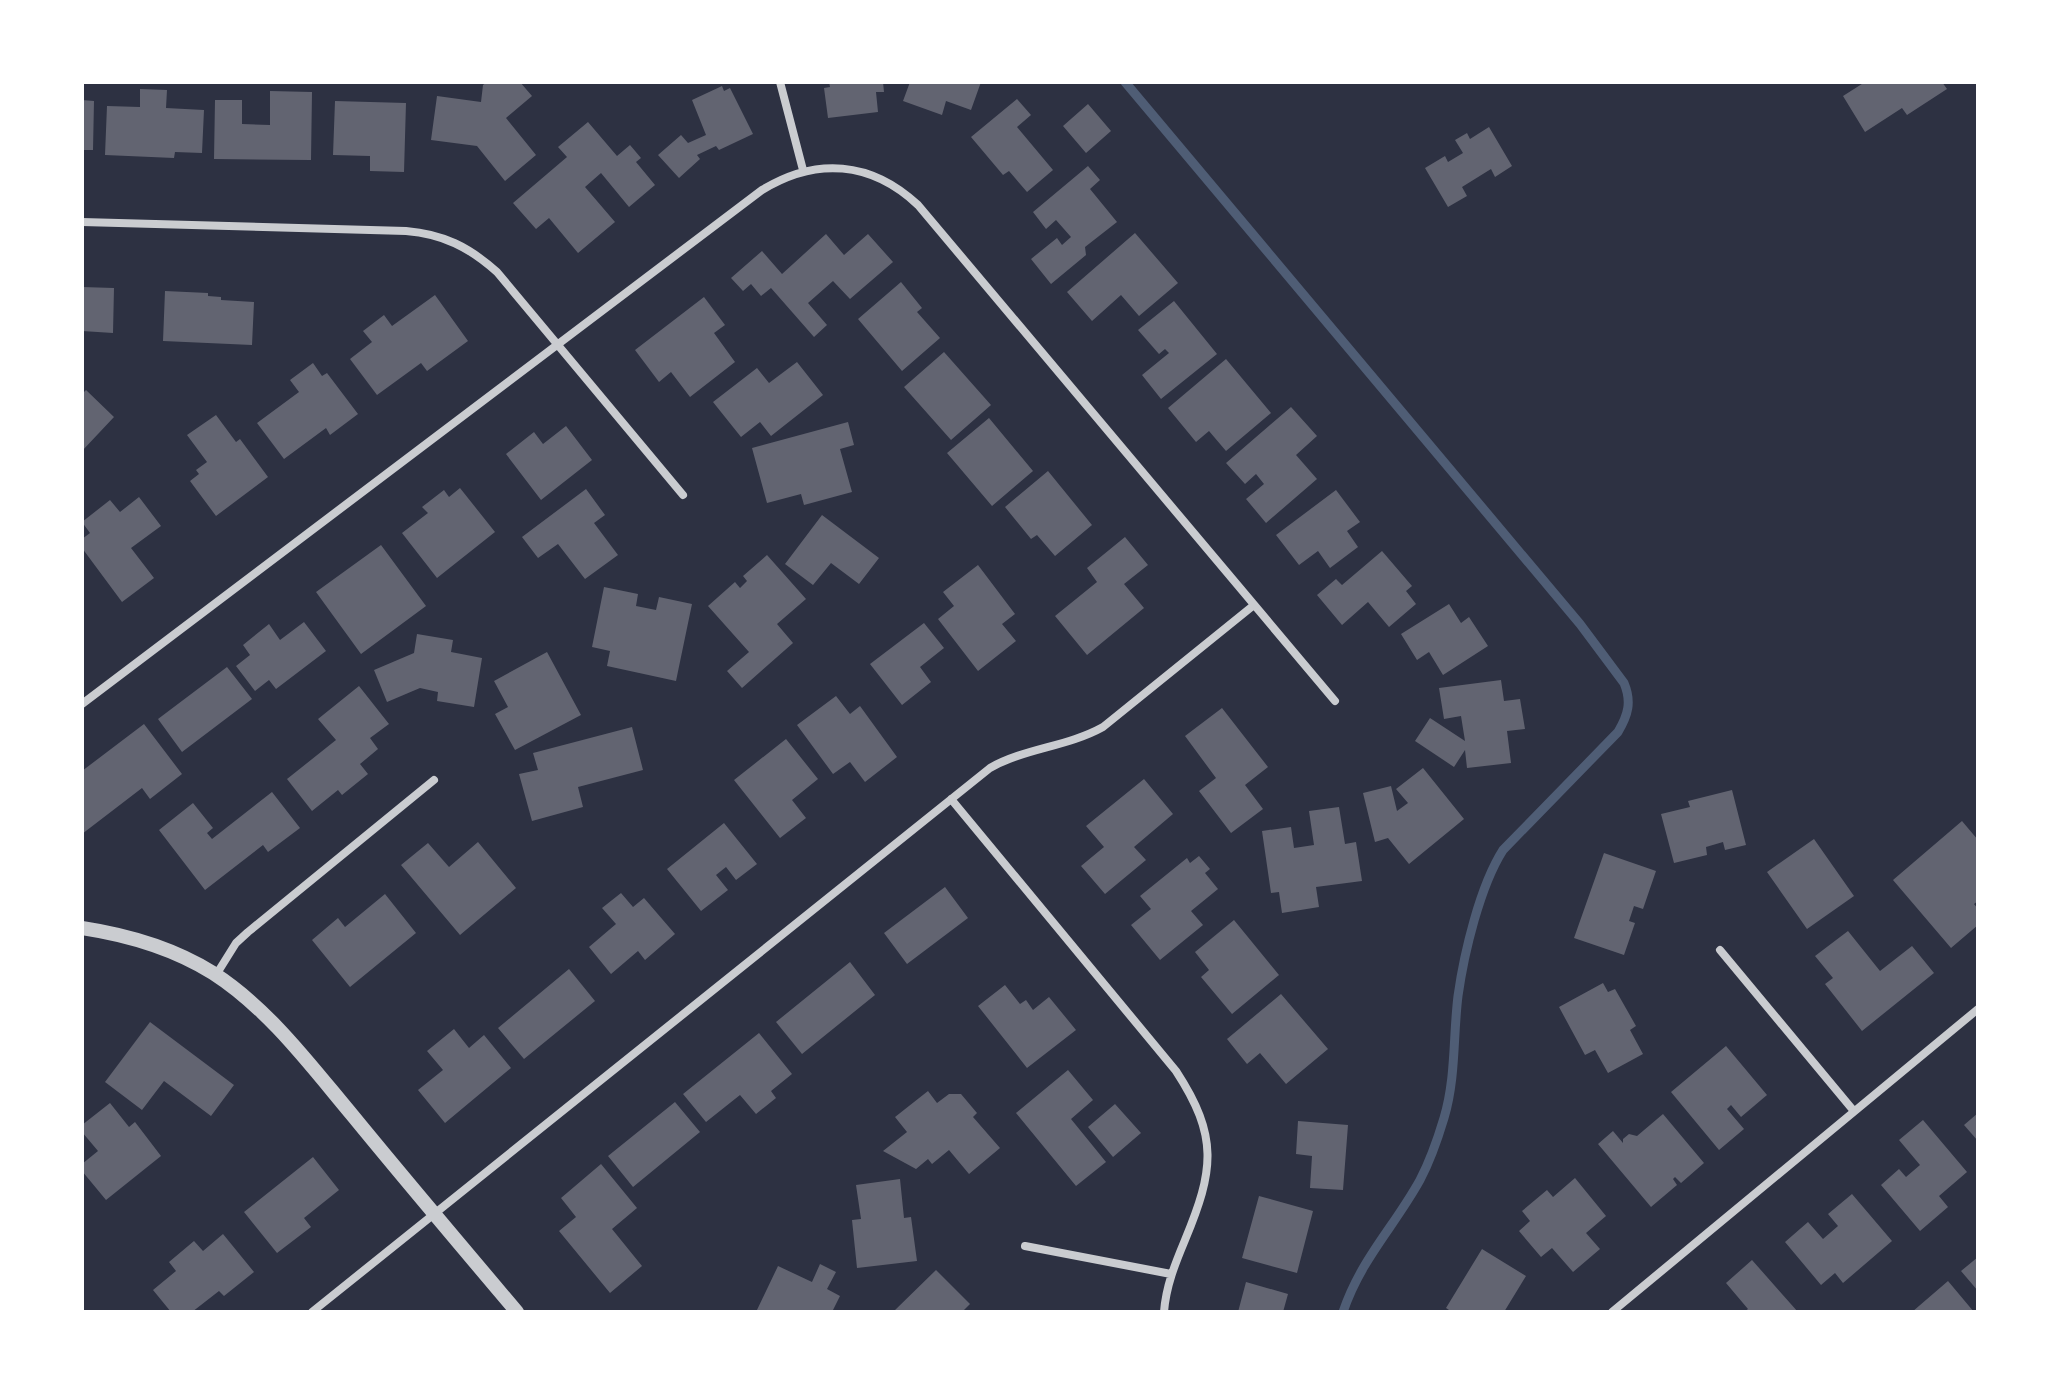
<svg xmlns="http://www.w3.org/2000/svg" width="2060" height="1394" font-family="'Work Sans',sans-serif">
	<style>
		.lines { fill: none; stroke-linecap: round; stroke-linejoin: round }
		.stream { stroke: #4f5d75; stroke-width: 9 }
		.building { fill: #626471 }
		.minor { stroke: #caccd0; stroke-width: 8 }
		.tertiary { stroke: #caccd0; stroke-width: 14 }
	</style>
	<rect width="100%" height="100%" fill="#2d3142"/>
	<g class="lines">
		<!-- stream -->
		<path class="stream" d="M1125,82l455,542 44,59c8,19 4,32 -6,49l-115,118c-23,36 -39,103 -45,146 -5,40 -2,82 -14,122 -6,20 -14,43 -24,62 -26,47 -59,79 -77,132"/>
	</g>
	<!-- building -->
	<path class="building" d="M487,82h33l12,14 -26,22 30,37 -31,26 -28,-35 -46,-6 6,-44 44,6 2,-17z
		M829,82h54l1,10h-8l2,20 -50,6 -4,-30 6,-1z
		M910,82h71l-10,28 -25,-9 -4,14 -39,-14z
		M1865,82h77l5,7 -40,26 -5,-7 -37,24 -22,-36z
		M722,86l2,5 6,-3 23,46 -34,16 -3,-4 -19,9 3,4 -21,19 -21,-23 23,-20 7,8 18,-8 -14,-35z
		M140,89l27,1 -1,18 38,2 -2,43 -27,-1 -1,6 -69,-3 2,-49 33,1z
		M270,91l42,1 -1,68 -97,-1 1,-59h27v24l28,1z
		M1017,99l14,16 -14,12 36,43 -26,22 -18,-21 -6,4 -32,-38z
		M82,100l12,1 -1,49h-11z
		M335,101l71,2 -2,69 -34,-1v-15l-37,-1z
		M1088,104l23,27 -25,22 -23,-27z
		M588,122l29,34 13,-11 11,13 -5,4 19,23 -26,22 -28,-34 -16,14 30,35 -37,31 -29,-35 -13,11 -23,-26 54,-46 -9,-10z
		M1489,127l23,39 -17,11 -4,-8 -29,18 5,9 -19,11 -23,-39 20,-12 3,6 15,-9 -8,-13 12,-7 3,6z
		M1088,166l12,14 -10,9 27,33 -32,25 1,8 -35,29 -20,-25 26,-21 5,7 9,-8 -15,-17 -10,9 -13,-17z
		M1135,233l43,50 -39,33 -18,-21 -29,26 -25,-29z
		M826,234l18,21 24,-21 25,28 -43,37 -17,-18 -25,22 19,22 -13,12 -43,-49 -10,8 -10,-12 -8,7 -12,-13 31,-27 20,23z
		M901,282l21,26 -5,4 23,26 -38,33 -44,-52z
		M82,287l32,1 -1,45 -31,-2z
		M165,291l43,2v3l13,1v3l33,2 -2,43 -89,-4z
		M435,295l33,46 -41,30 -6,-8 -44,32 -27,-36 22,-17 -9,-11 21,-16 8,11z
		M704,297l21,28 -11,8 21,29 -45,35 -19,-25 -12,10 -24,-32z
		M1174,301l43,53 -56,45 -19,-24 27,-22 -4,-4 -6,5 -21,-24z
		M944,352l47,53 -40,35 -47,-53z
		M1226,359l45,54 -45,38 -17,-20 -13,11 -28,-34z
		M797,362l26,33 -52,41 -11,-14 -19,15 -28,-35 44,-34 12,15z
		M313,363l9,13 5,-3 31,41 -28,21 -4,-7 -42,31 -27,-36 42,-31 -9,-12z
		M86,390l28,27 -32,34v-57z
		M1291,407l26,29 -21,19 21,24 -51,44 -20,-24 18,-15 -8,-10 -11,10 -19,-21z
		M216,415l20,27 4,-3 28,38 -52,39 -26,-35 9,-7 -3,-4 11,-8 -20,-27z
		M989,418l44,53 -41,35 -45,-53z
		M848,422l6,23 -14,4 12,43 -48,13 -3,-11 -34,9 -15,-55z
		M566,426l26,34 -51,40 -35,-46 28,-22 9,12z
		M1048,471l44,54 -37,31 -18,-21 -6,4 -26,-32z
		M460,488l35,44 -58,46 -35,-45 26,-20 -6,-6 22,-17 5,7z
		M586,489l19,26 -11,8 24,32 -33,24 -27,-35 -20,14 -16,-21z
		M1336,490l24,32 -13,9 11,16 -28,21 -12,-17 -19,14 -23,-30z
		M139,497l22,29 -30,22 23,30 -32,24 -40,-54v-9l8,-6 -8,-11 28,-22 10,12z
		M822,515l57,43 -20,26 -28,-21 -18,22 -28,-21z
		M1125,537l23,28 -24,19 20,24 -57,47 -32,-39 42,-34 -10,-14z
		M381,545l45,61 -65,48 -45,-62z
		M1382,551l30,35 -6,5 10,13 -27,23 -21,-25 -26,23 -25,-30 19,-16 6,6z
		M767,555l39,44 -29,25 16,19 -51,45 -15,-17 22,-19 -41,-46 27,-24 5,6 7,-7 -4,-5z
		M978,565l37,49 -13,10 14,17 -38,30 -40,-52 16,-13 -11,-14z
		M604,587l34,7 -2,12 20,4 3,-13 33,7 -16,77 -69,-15 3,-15 -18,-4z
		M1449,604l12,19 8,-6 19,29 -45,29 -14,-23 -12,8 -16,-26z
		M304,622l22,29 -50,38 -7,-9 -14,11 -19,-25 14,-11 -7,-10 26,-21 11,16z
		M924,623l20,25 -24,19 11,15 -29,23 -32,-41z
		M417,634l36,6 -2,12 31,6 -8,49 -37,-6 1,-9 -18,-4 -33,14 -13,-32 40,-17z
		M547,652l34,63 -66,35 -20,-36 13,-7 -14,-26z
		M227,667l25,32 -70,53 -24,-33z
		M1501,680l3,21 16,-2 5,30 -18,2 4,32 -44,5 -2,-18 -11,17 -39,-26 15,-23 35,23 -4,-25 -17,3 -5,-31z
		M359,686l30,38 -19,14 8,11 -18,15 8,10 -26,21 -4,-5 -26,21 -25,-32 49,-39 -18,-21z
		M836,696l14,18 10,-8 37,51 -32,25 -15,-20 -17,12 -36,-49z
		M1222,708l46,59 -23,18 18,24 -32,24 -32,-42 17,-13 -31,-42z
		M144,724l38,50 -32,25 -8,-11 -60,46v-63z
		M632,727l11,43 -65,17 5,20 -51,14 -13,-47 19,-4 -5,-17z
		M786,739l32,40 -26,21 14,18 -26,20 -46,-58z
		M1423,768l41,51 -55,45 -21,-26 -13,4 -12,-49 28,-7 6,25 11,-8 -12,-14z
		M1144,779l29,35 -39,33 12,13 -41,34 -24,-28 23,-19 -18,-21z
		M1732,790l14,55 -21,5 -2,-8 -17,5 1,8 -33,8 -13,-49 29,-7 -2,-6z
		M272,792l28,36 -32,24 -5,-7 -58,45 -46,-60 34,-27 20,25 -6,5 5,6z
		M1339,807l6,37 11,-2 6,39 -46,6 3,20 -37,6 -3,-21 -8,1 -9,-62 29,-4 3,21 20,-3 -5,-34z
		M1962,821l16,19v48h-2l2,13 -4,3 4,5v16l-27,23 -58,-68z
		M724,823l33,41 -21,16 -10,-13 -10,8 12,15 -27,21 -34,-42z
		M1814,839l40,57 -47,33 -40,-57z
		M478,842l38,46 -56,47 -59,-70 27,-22 21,24z
		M1604,853l52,18 -13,38 -9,-3 -5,15 6,2 -11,32 -50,-17z
		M1199,856l11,13 -5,4 13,16 -27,22 12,14 -43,35 -29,-35 20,-16 -11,-13 47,-38 3,5z
		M945,887l23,31 -61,46 -23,-31z
		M621,893l12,14 11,-9 31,36 -30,26 -7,-9 -27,23 -22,-27 27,-23 -14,-16z
		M385,894l31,39 -66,54 -38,-47 26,-22 7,9z
		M1234,920l45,55 -47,39 -31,-37 8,-7 -14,-18z
		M1848,931l32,40 32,-25 22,27 -72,58 -37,-47 8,-6 -18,-22z
		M850,962l25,33 -73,59 -26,-32z
		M569,969l26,32 -71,58 -26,-31z
		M1603,983l5,9 7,-3 21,37 -6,4 13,24 -35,19 -13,-23 -10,5 -26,-48z
		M1005,985l15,19 6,-4 7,10 16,-13 27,33 -49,38 -49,-62z
		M1281,994l47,55 -42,35 -26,-31 -13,11 -20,-25z
		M150,1022l84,63 -23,31 -47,-35 -22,29 -37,-28z
		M454,1029l15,19 15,-13 27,33 -66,55 -27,-33 25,-20 -16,-19z
		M759,1033l33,41 -21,17 5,7 -20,16 -16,-19 -34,27 -23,-28z
		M1726,1046l41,49 -26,22 -10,-12 -4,4 17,20 -25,21 -48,-58z
		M1068,1070l25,30 -22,19 35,43 -30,24 -60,-73z
		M928,1091l9,12 12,-9h12l16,19 -4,4 27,31 -31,26 -20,-24 -17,14 -4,-5 -12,10 -33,-18 24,-19 -12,-15z
		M675,1102l25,30 -67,55 -25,-31z
		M110,1103l19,24 6,-5 26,34 -55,44 -24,-29v-7l16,-13 -16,-19v-7z
		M1115,1104l26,29 -28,24 -25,-30z
		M1978,1113v28l-14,-16z
		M1663,1114l41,49 -23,20 -6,-6 -2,2 4,6 -26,22 -53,-63 15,-13 10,12v-4l6,-5 8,2z
		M1923,1120l44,52 -28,24 9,11 -28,24 -39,-46 18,-16 7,8 14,-12 -21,-25z
		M1298,1121l50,4 -5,65 -33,-2 2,-32 -16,-2z
		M313,1157l26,33 -35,28 7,9 -34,26 -33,-41z
		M601,1164l36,44 -25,21 30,37 -32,27 -51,-62 17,-14 -15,-19z
		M1575,1178l31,38 -20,17 14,16 -27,23 -21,-24 -11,9 -22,-26 11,-10 -8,-10 25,-21 6,7z
		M900,1179l4,39 7,-1 6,44 -60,7 -5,-48 9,-1 -5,-34z
		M1852,1194l40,47 -49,42 -8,-10 -14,12 -36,-43 23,-20 15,17 15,-13 -10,-12z
		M1259,1196l54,15 -16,62 -55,-15z
		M223,1234l31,38 -30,24 -5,-5 -27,21h-21l-18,-22 23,-19 -7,-9 25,-21 9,10z
		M1482,1249l44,27 -22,36h-52l-6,-4z
		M1978,1257v34l-17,-20z
		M1752,1260l46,52h-54l4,-3 -22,-26z
		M820,1264l16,8 -9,17 13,7 -8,16h-76l22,-46 34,16z
		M936,1270l34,34 -8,8h-69z
		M1948,1281l26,31h-62z
		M1246,1282l42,12 -5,18h-45z"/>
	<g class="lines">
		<!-- minor -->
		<path class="minor" d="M780,82l23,88
			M82,222l324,9c37,3 63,16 91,41l186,223
			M82,704l680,-514c54,-33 109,-29 156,15l417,496
			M951,799l225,272c43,66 38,99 9,169 -10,24 -19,46 -21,72
			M1720,950l133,160
			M216,975l20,-32 12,-11 186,-152
			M1025,1246l146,28
			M312,1312l678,-544c35,-20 77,-21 113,-41l151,-122
			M1612,1312l366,-303"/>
		<!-- tertiary -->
		<path class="tertiary" d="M82,928c46,7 91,20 131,45 56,36 98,93 140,143 54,66 109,131 164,196"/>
	</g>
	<!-- border -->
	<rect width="2060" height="1394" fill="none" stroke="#ffffff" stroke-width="168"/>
</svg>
